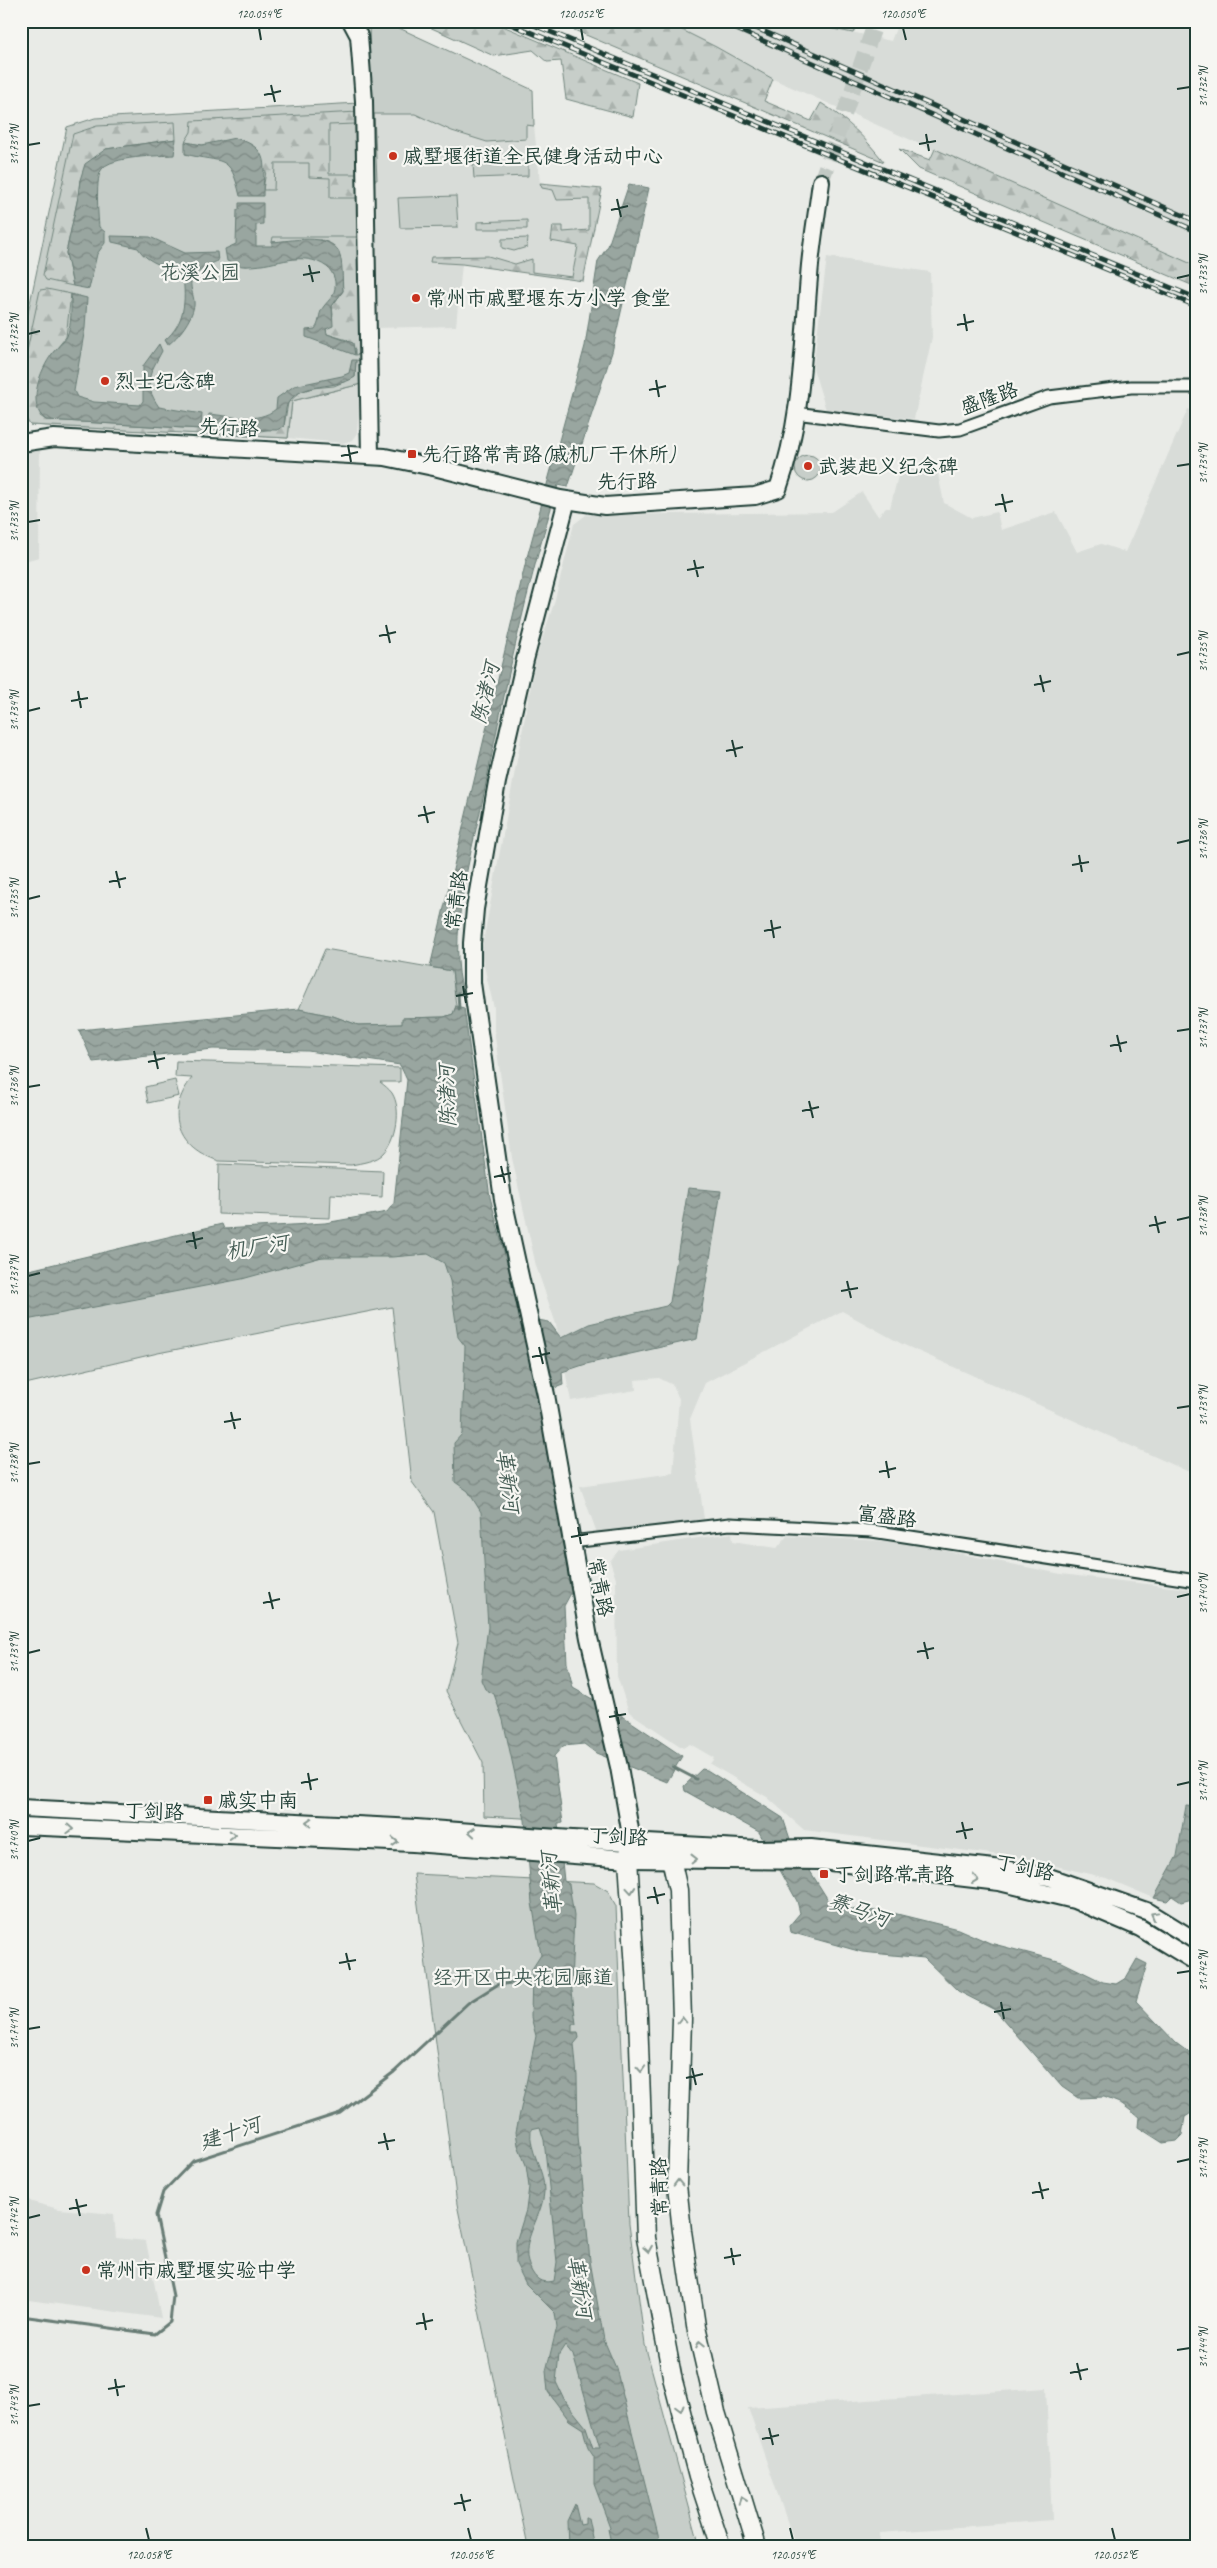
<svg xmlns="http://www.w3.org/2000/svg" width="1217" height="2568" font-family="Caveat,'LXGW WenKai TC',sans-serif">
	<style>
		.built { fill: #d8dcd8 }
		.green { fill: #c7cec9; stroke: #73867e }
		.forest { fill: url(#forest-firs); stroke: #73867e }
		.water { fill: url(#water-waves); stroke: #687c75; fill-rule: evenodd }
		.lines { fill: none; stroke-linecap: round; stroke-linejoin: round }
		.stream { stroke: #687c75; stroke-width: 3 }
		.secondary-tunnel { stroke: #c1c8c3; stroke-width: 16; stroke-dasharray: 16 8; stroke-linecap: butt }
		.street-casing { stroke: #1f3d34; stroke-width: 15 }
		.secondary-casing { stroke: #1f3d34; stroke-width: 20 }
		.primary-casing { stroke: #1f3d34; stroke-width: 21 }
		.street { stroke: #f6f6f2; stroke-width: 11 }
		.secondary { stroke: #f6f6f2; stroke-width: 16 }
		.primary { stroke: #f6f6f2; stroke-width: 18 }
		.rail-casing { stroke: #1f3d34; stroke-width: 5 }
		.rail { stroke: #f6f6f2; stroke-width: 3; stroke-dasharray: 9; stroke-linecap: butt }
		.oneway { stroke: #8a9a93 }
		.ticks { fill: none; stroke: #1f3d34; stroke-width: 2 }
		.poi-dot { fill: #c8321e; stroke: #f6f6f2; stroke-width: 2 }
		.labels { text-anchor: middle; stroke-width: 4.5; stroke-linejoin: round; paint-order: stroke }
		.poi-label { font-size: 20px; fill: #1f3d34; stroke: #f6f6f2; text-anchor: start }
		.park-label { font-size: 20px; fill: #415a52; stroke: #f6f6f2 }
		.street-label { font-size: 20px; fill: #1f3d34; stroke: #f6f6f2 }
		.water-label { font-size: 21px; font-style: italic; fill: #445c54; stroke: #f6f6f2 }
		.neatline { fill: none; stroke: #1f3d34; stroke-width: 2 }
		.ticks-label { font-size: 12px; text-anchor: middle; fill: #1f3d34 }
	</style>
	<defs>
		<pattern id="forest-firs" width="22" height="20" patternUnits="userSpaceOnUse" patternTransform="scale(1.25)"><rect width="22" height="20" fill="#c7cec9"/><path d="M5 1l3.5 6h-7zM16 11l3.5 6h-7z" fill="#aab2ad"/></pattern>
		<pattern id="water-waves" width="16" height="10" patternUnits="userSpaceOnUse" patternTransform="scale(1.25)"><rect width="16" height="10" fill="#99a6a0"/><path d="M0 5q4-4 8 0t8 0" fill="none" stroke="#7c8883"/></pattern>
	</defs>
	<rect width="100%" height="100%" fill="#e9ebe7"/>
	<filter id="ink" filterUnits="userSpaceOnUse"><feTurbulence type="fractalNoise" baseFrequency=".02" numOctaves="2"/><feDisplacementMap in="SourceGraphic" scale="10" xChannelSelector="R" yChannelSelector="G"/><feConvolveMatrix kernelMatrix="1 2 1 2 8 2 1 2 1" color-interpolation-filters="sRGB"/></filter>
	<g filter="url(#ink)">
		<!-- built -->
		<path class="built" d="M369,21h15l149,69 1,36 6,57 62,6 -19,92 -121,-17 -6,62 -80,2z
			M664,21h140l87,20 8,-20h297v245l-423,-187 -57,-32z
			M827,257l103,15 2,65 -18,82 -88,-9 -13,-42z
			M361,384l-4,49 -5,7 -9,3 -55,-5 4,-37z
			M1188,409l8,3v1063l-294,-131 -60,-33 -137,72 -15,36 14,100 -107,14 -17,-47 93,-13 6,-74 -6,-14 -14,-7 -24,2 1,10 -65,11 -15,-77 -20,-58 -24,-108 -18,-128v-22l-13,-55 55,-295 18,-55 20,-79 12,-9 246,-3 30,-20 16,24 8,-8h4l11,-44 36,5 7,34 28,15 25,-6 4,18 55,-18 21,40 24,-8 24,8z
			M40,446l-1,111 -18,5v-106z
			M732,1533l1,8 44,7 10,-12 116,6 158,32 128,15 7,3v215l-10,-1 -9,50 -23,42 -48,-20 -83,-20 -219,-28 -37,-33 -57,-33 4,-6 -24,-14 -7,4 -54,-36 -12,-36 -1,-97 -6,-18 9,-11z
			M21,2195l11,7 27,7 55,5 2,24 30,3 15,77 -140,-19z
			M1046,2388l6,132 -172,13v14h-84l-48,-139z"/>
		<!-- green -->
		<path class="green" d="M369,21h15l149,69 1,36 -8,-1v14l-39,3 -35,-11 -37,-17h-41l3,66h-4z
			M358,103l3,281 -69,17 -4,37 -258,-13 -9,-15v-64l46,-219 28,-9z
			M528,164v12l-54,2 -1,-13z
			M456,196l2,31 -58,1 -2,-30z
			M527,220v9h-50v-7z
			M528,238l-1,9 -13,4 -12,-3v-9z
			M795 468a13 13 0 1 1 26 0a13 13 0 1 1-26 0Z
			M325,949l127,22 4,35 -3,8 -9,3 -41,1v6l-45,1 -25,-9 -34,-7z
			M176,1061l224,7v14h-20c4,3 9,7 12,11 10,16 5,46 -8,60 -7,8 -23,10 -33,12l-132,-4c-42,-14 -55,-47 -27,-83l-17,-1z
			M175,1080l4,16 -31,7 -3,-16z
			M219,1164l164,7 -1,26 -51,-3 -1,24 -112,-4z
			M449,1236l92,583 -57,-3 -1,-53 -37,-72 12,-48 -24,-131 -22,-30 -20,-175 -234,46 -137,32v-78z
			M414,1874l180,9 14,8 8,15 13,318 16,121 55,202h-172l-71,-343z"/>
		<!-- forest -->
		<path class="forest" d="M416,21h75l147,62 -5,34 -67,-18 -5,-38 -14,1 -14,-12 -39,6z
			M553,21h111l52,26 57,32 -9,22 47,20 10,-18c26,16 45,36 63,59z
			M814,21h44l-5,12 -40,-8z
			M358,112l1,50h-3l-1,-38 -26,1v49h31v24h-30v-20l-21,-1v-14h-34l-1,27h-11l3,-19 -64,-26 -17,-3 6,-10 1,-11z
			M175,122l1,17 -70,10 -26,31 -2,17 -12,56 7,33 -27,-6 -3,-5 30,-141 24,-8z
			M899,149l31,11 5,-11 261,117v21l-277,-118z
			M540,183l62,6 -19,92 -121,-17 -32,-2 1,-5 57,-1 27,8 17,-5v13l40,5 6,-31 -27,-5 2,-15h10v6l26,-2v-31l-32,1 -4,-10 -11,-2z
			M273,237h86l2,117 -6,1v-6l-8,-9 -20,-6 -1,-5 7,-14 -1,-9 11,-15 -2,-22 -20,-29 -49,2z
			M47,289l24,5 -5,43 -14,17 -12,62 6,4 155,9v5l-171,-9 -9,-15v-31l19,-89z
			M356,360l5,1v23l-69,17 -4,37 -80,-4v-5l53,2 23,-5 4,-23 12,-11 12,-4 22,-2 21,-9z"/>
		<!-- water -->
		<path class="water" d="M235,138c37,10 28,28 28,58h-23c-10,-44 -17,-32 -55,-42v-12l17,3z
			M176,139l-2,16c-16,1 -63,1 -72,14 -7,8 -4,46 -3,58l6,5v11l-8,11 -8,35 -16,-3 -7,-33 12,-56 2,-17 5,-16 21,-15z
			M629,184l20,4 -37,164 -44,135 -10,-2c-32,102 -54,208 -75,313 -12,56 -37,143 -19,197h-9l-3,-24 -22,-4 96,-406 59,-215 13,-85 10,-15z
			M239,203h24v21l-7,1v21h16v-4c18,-1 57,-10 67,10 4,10 3,28 4,39l-11,15 1,20 -7,3 1,5 26,9 2,12 -49,-18v-7l9,-1c5,-7 3,-11 6,-18 3,-7 11,-12 13,-19 3,-9 0,-19 -7,-25 -25,-18 -50,-1 -78,-1 -8,1 -15,-2 -22,-5l-2,-12 11,-5 1,-34h2z
			M111,236l39,1 35,16 32,-1 1,9c-7,2 -26,13 -27,21 -1,7 4,16 3,24 -3,15 -15,30 -26,39l-3,-5c20,-17 21,-39 18,-63 -15,-12 -35,-12 -45,-29l-26,-6z
			M71,294l16,4 -2,30 -11,63 3,6 17,5 46,3 3,-4v-35l16,-22 3,7c-12,23 -20,31 -3,56l43,7 -1,15 -155,-9c-20,-14 -6,-50 6,-66 4,-6 12,-11 15,-18 5,-12 4,-29 4,-42z
			M352,360h4l-1,17c-19,13 -53,4 -67,26 -3,5 -3,16 -4,23l-7,4 -69,-1 1,-15c23,2 48,10 67,-5l1,-11 17,-12 48,-10 7,-3z
			M456,1006l8,2 26,189 31,120 28,5 12,16 28,-14 77,-18 4,-4 18,-114 33,3 -24,148 -111,25 -24,8 1,13 -25,9 33,199 -7,13 3,57 6,25 51,29 58,39 -15,26 -71,-29 -12,-9 -21,2 -9,10 9,67h-5l6,58 5,3 5,32 -3,67 5,41h-4v8h6l1,6 -5,6 3,32 1,60 12,125 14,79 12,28 45,179h-44l-6,-4 -3,-14 2,-2 -16,-43v-27l-6,-9 -5,-19 -14,-9 -21,-28 -2,-21 11,-44 -2,-14 -29,-29 -10,-20v-22l10,-32 3,-23 -3,-22 -8,-20 -2,-13 20,-96 -5,-19 1,-48 9,-14 -9,-52 -7,-83 -22,-100 -9,-26 -9,-5 -4,-9 7,-53 -7,-115 -13,-21 -13,-9 -1,-39 8,-9 3,-88 -7,-9 -8,-56 -6,-18 -16,-9 -36,3h-70l-80,22 -221,42v-49l201,-48 2,5 101,-6 62,-11 7,-9 13,-123 -7,-15 -92,-14 -95,-2 -120,13 -14,-32 220,-21 34,7 25,9 44,-1v-6l42,-1 9,-3zM540,2127l4,13 13,122 -3,19c-10,2 -16,1 -22,-9 -16,-28 10,-52 12,-80 1,-24 -16,-40 -13,-63zM565,2345l8,10 27,93h-7l-7,-21 -21,-26 -9,-19 3,-28z
			M702,1769l5,1 76,48 7,21 40,64 10,5 49,4 69,17 32,14 72,19 41,20 13,2 10,-6 11,-19 10,5 -11,37 40,42 20,15v52l-11,7 -3,18 -6,6 -13,2 -25,-16 1,-10 -17,-13 -18,-7 -26,1 -16,-11 -67,-77 -37,-19 -34,-33 -62,-6 -72,-20 -1,-6 11,-13 -3,-12 -38,-69 -74,-41 -1,-5z
			M1186,1806l10,1v91l-15,4 -9,-6 -5,5 -13,-3 23,-42z
			M575,2504l5,21 5,-1v-6h3l6,29h-26l-1,-26z"/>
		<g class="lines">
			<!-- stream -->
			<path class="stream" d="M458,993l1,16
				M673,1767l23,12
				M21,2316l134,18 15,-12 3,-26 -17,-81 7,-23 30,-31 147,-48 54,-41 74,-69 29,-18 37,-5"/>
			<!-- secondary-tunnel -->
			<path class="secondary-tunnel" d="M821,182l55,-161"/>
			<!-- street casing -->
			<g class="street-casing">
				<path id="street" d="M795,413l144,18 21,-2 89,-32 82,-10h65
					M571,1542l159,-18 142,7 324,50"/>
			</g>
			<!-- secondary casing -->
			<g class="secondary-casing">
				<path id="secondary" d="M351,21l8,15 5,65 6,355
					M21,443l33,-5 331,19 53,11 122,31 45,7 150,-10 23,-7c24,-67 25,-141 31,-212 2,-31 8,-63 12,-95
					M567,500l-42,160 -28,122 -22,127 -3,34v40l31,216 43,196 43,243 30,129 13,74
					M21,1808l395,20 156,11 187,10 52,-1 192,21 46,8 100,35 47,29
					M21,1826l392,17 215,16 194,2 177,21 75,18 66,28 56,34"/>
			</g>
			<!-- primary casing -->
			<g class="primary-casing">
				<path id="primary" d="M721,2547l-23,-70 -25,-96 -27,-143 -8,-221 -10,-158 4,-18 39,18 7,31 4,129 -5,166 5,46 14,95 20,86 41,135"/>
			</g>
			<!-- street -->
			<use href="#street" class="street"/>
			<!-- secondary -->
			<use href="#secondary" class="secondary"/>
			<!-- primary -->
			<use href="#primary" class="primary"/>
			<!-- rail casing -->
			<g class="rail-casing">
				<path id="rail" d="M503,21l693,285
					M524,21l672,277
					M718,21l478,210
					M740,21l456,200"/>
			</g>
			<!-- rail -->
			<use href="#rail" class="rail"/>
		</g>
		<!-- one-way arrows -->
		<defs><path id="oneway-chevron" d="M-2-3.5L2.5 0L-2 3.5" fill="none" stroke-width="1.6" stroke-linecap="round" stroke-linejoin="round" transform="scale(1.25)"/></defs>
		<g class="oneway">
			<use href="#oneway-chevron" transform="translate(309 1822) rotate(-177)"/>
			<use href="#oneway-chevron" transform="translate(70 1829) rotate(3)"/>
			<use href="#oneway-chevron" transform="translate(472 1832) rotate(-175)"/>
			<use href="#oneway-chevron" transform="translate(232 1835) rotate(2)"/>
			<use href="#oneway-chevron" transform="translate(395 1842) rotate(2)"/>
			<use href="#oneway-chevron" transform="translate(694 1859) rotate(-1)"/>
			<use href="#oneway-chevron" transform="translate(975 1879) rotate(7)"/>
			<use href="#oneway-chevron" transform="translate(631 1890) rotate(85)"/>
			<use href="#oneway-chevron" transform="translate(1154 1915) rotate(-151)"/>
			<use href="#oneway-chevron" transform="translate(682 2020) rotate(-90)"/>
			<use href="#oneway-chevron" transform="translate(641 2069) rotate(87)"/>
			<use href="#oneway-chevron" transform="translate(678 2183) rotate(-91)"/>
			<use href="#oneway-chevron" transform="translate(648 2249) rotate(81)"/>
			<use href="#oneway-chevron" transform="translate(700 2344) rotate(-103)"/>
			<use href="#oneway-chevron" transform="translate(680 2408) rotate(75)"/>
			<use href="#oneway-chevron" transform="translate(742 2500) rotate(-109)"/>
		</g>
	</g>
	<!-- ticks -->
	<path class="ticks" d="M259,28l2,12M581,28l2,12M903,28l3,12M271,85l4,17M1177,89l13,-2M264,95l17,-4M926,134l3,17M919,144l17,-3M28,145l12,-2M617,199l4,18M611,210l17,-4M309,265l4,17M303,275l17,-3M1177,278l13,-3M964,314l3,17M957,325l17,-4M28,334l12,-3M656,380l3,17M649,390l17,-4M348,445l3,17M341,456l17,-4M1177,466l13,-2M1002,494l4,18M995,505l18,-4M28,522l12,-2M694,560l4,17M687,570l17,-3M386,625l4,18M379,636l17,-4M1177,655l13,-3M1040,675l4,17M1034,685l17,-4M78,691l3,17M71,701l17,-3M28,711l12,-3M732,740l4,17M726,751l17,-4M424,806l4,17M418,816l17,-4M1177,843l13,-3M1079,855l3,17M1072,865l17,-3M116,871l4,17M109,882l17,-4M28,899l12,-3M771,920l3,18M764,931l17,-4M463,986l3,17M456,996l17,-3M1177,1031l13,-2M1117,1035l4,17M1110,1046l17,-4M154,1051l4,18M148,1062l17,-4M28,1087l12,-2M809,1101l4,17M802,1111l17,-4M501,1166l4,17M494,1177l17,-4M1155,1216l4,17M1177,1220l13,-3M1149,1226l17,-4M193,1232l3,17M186,1242l17,-4M28,1276l12,-3M847,1281l4,17M841,1291l17,-3M539,1347l4,17M532,1357l18,-4M1177,1408l13,-2M231,1412l4,17M224,1422l17,-3M886,1461l3,17M28,1464l12,-2M879,1472l17,-4M578,1527l3,17M571,1537l17,-3M269,1592l4,17M1177,1597l13,-3M263,1603l17,-4M924,1642l4,17M917,1652l17,-4M28,1653l12,-3M616,1707l3,17M609,1717l17,-3M308,1773l3,17M301,1783l17,-4M1177,1785l13,-3M962,1822l4,17M956,1832l17,-3M28,1841l12,-3M654,1887l4,17M647,1898l18,-4M346,1953l4,17M339,1963l17,-3M1177,1973l13,-2M1001,2002l3,17M994,2012l17,-3M28,2029l12,-2M692,2068l4,17M686,2078l17,-4M384,2133l4,17M378,2143l17,-3M1177,2162l13,-3M1039,2182l4,17M1032,2193l17,-4M76,2199l4,17M69,2209l18,-4M28,2218l12,-3M731,2248l3,17M724,2258l17,-3M423,2313l3,17M416,2324l17,-4M1177,2350l13,-2M1077,2363l4,17M1070,2373l18,-4M115,2379l3,17M108,2389l17,-3M28,2406l12,-2M769,2428l4,17M762,2439l17,-4M461,2494l4,17M454,2504l17,-4M146,2528l3,12M468,2528l3,12M790,2528l3,12M1112,2528l3,12"/>
	<!-- markers -->
	<g class="poi-dot">
		<circle cx="393" cy="156" r="5"/>
		<circle cx="416" cy="298" r="5"/>
		<circle cx="105" cy="381" r="5"/>
		<rect x="407" y="449" width="10" height="10" rx="2.5"/>
		<circle cx="808" cy="466" r="5"/>
		<rect x="203" y="1795" width="10" height="10" rx="2.5"/>
		<rect x="819" y="1869" width="10" height="10" rx="2.5"/>
		<circle cx="86" cy="2270" r="5"/>
	</g>
	<g class="labels">
		<!-- poi labels -->
		<g class="poi-label">
			<text x="403" y="163">戚墅堰街道全民健身活动中心</text>
			<text x="426" y="305">常州市戚墅堰东方小学 食堂</text>
			<text x="115" y="388">烈士纪念碑</text>
			<text x="422" y="461">先行路常青路(戚机厂干休所)</text>
			<text x="818" y="473">武装起义纪念碑</text>
			<text x="218" y="1807">戚实中南</text>
			<text x="834" y="1881">丁剑路常青路</text>
			<text x="96" y="2277">常州市戚墅堰实验中学</text>
		</g>
		<!-- park labels -->
		<g class="park-label">
			<text x="200" y="279">花溪公园</text>
			<text x="523" y="1984">经开区中央花园廊道</text>
		</g>
		<!-- street labels -->
		<g class="street-label">
			<text transform="translate(989 398) rotate(-20)" y="7">盛隆路</text>
			<text transform="translate(229 427) rotate(3)" y="7">先行路</text>
			<text transform="translate(627 481) rotate(-1)" y="7">先行路</text>
			<text transform="translate(456 900) rotate(-82)" y="7">常青路</text>
			<text transform="translate(887 1516) rotate(7)" y="7">富盛路</text>
			<text transform="translate(601 1587) rotate(79)" y="7">常青路</text>
			<text transform="translate(154 1811) rotate(2)" y="7">丁剑路</text>
			<text transform="translate(618 1836) rotate(3)" y="7">丁剑路</text>
			<text transform="translate(1025 1867) rotate(12)" y="7">丁剑路</text>
			<text transform="translate(659 2187) rotate(-92)" y="7">常青路</text>
		</g>
		<!-- water labels -->
		<g class="water-label">
			<text transform="translate(485 693) rotate(-76)" y="7">陈渚河</text>
			<text transform="translate(447 1096) rotate(-92)" y="7">陈渚河</text>
			<text transform="translate(257 1247) rotate(-9)" y="7">机厂河</text>
			<text transform="translate(508 1481) rotate(83)" y="7">革新河</text>
			<text transform="translate(551 1883) rotate(-95)" y="7">革新河</text>
			<text transform="translate(859 1910) rotate(19)" y="7">赛马河</text>
			<text transform="translate(230 2133) rotate(-18)" y="7">建十河</text>
			<text transform="translate(580 2287) rotate(81)" y="7">革新河</text>
		</g>
	</g>
	<!-- margin -->
	<rect width="1217" height="2568" fill="none" stroke="#f6f6f2" stroke-width="55"/>
	<rect x="28" y="28" width="1162" height="2512" class="neatline"/>
	<g class="ticks-label">
		<text x="259" y="18">120.054°E</text>
		<text x="581" y="18">120.052°E</text>
		<text x="903" y="18">120.050°E</text>
		<text transform="translate(1203 87) rotate(-90)" y="4">31.732°N</text>
		<text transform="translate(14 145) rotate(-90)" y="4">31.731°N</text>
		<text transform="translate(1203 275) rotate(-90)" y="4">31.733°N</text>
		<text transform="translate(14 334) rotate(-90)" y="4">31.732°N</text>
		<text transform="translate(1203 464) rotate(-90)" y="4">31.734°N</text>
		<text transform="translate(14 522) rotate(-90)" y="4">31.733°N</text>
		<text transform="translate(1203 652) rotate(-90)" y="4">31.735°N</text>
		<text transform="translate(14 711) rotate(-90)" y="4">31.734°N</text>
		<text transform="translate(1203 840) rotate(-90)" y="4">31.736°N</text>
		<text transform="translate(14 899) rotate(-90)" y="4">31.735°N</text>
		<text transform="translate(1203 1029) rotate(-90)" y="4">31.737°N</text>
		<text transform="translate(14 1087) rotate(-90)" y="4">31.736°N</text>
		<text transform="translate(1203 1217) rotate(-90)" y="4">31.738°N</text>
		<text transform="translate(14 1276) rotate(-90)" y="4">31.737°N</text>
		<text transform="translate(1203 1406) rotate(-90)" y="4">31.739°N</text>
		<text transform="translate(14 1464) rotate(-90)" y="4">31.738°N</text>
		<text transform="translate(1203 1594) rotate(-90)" y="4">31.740°N</text>
		<text transform="translate(14 1653) rotate(-90)" y="4">31.739°N</text>
		<text transform="translate(1203 1782) rotate(-90)" y="4">31.741°N</text>
		<text transform="translate(14 1841) rotate(-90)" y="4">31.740°N</text>
		<text transform="translate(1203 1971) rotate(-90)" y="4">31.742°N</text>
		<text transform="translate(14 2029) rotate(-90)" y="4">31.741°N</text>
		<text transform="translate(1203 2159) rotate(-90)" y="4">31.743°N</text>
		<text transform="translate(14 2218) rotate(-90)" y="4">31.742°N</text>
		<text transform="translate(1203 2348) rotate(-90)" y="4">31.744°N</text>
		<text transform="translate(14 2406) rotate(-90)" y="4">31.743°N</text>
		<text x="149" y="2559">120.058°E</text>
		<text x="471" y="2559">120.056°E</text>
		<text x="793" y="2559">120.054°E</text>
		<text x="1115" y="2559">120.052°E</text>
	</g>
</svg>
